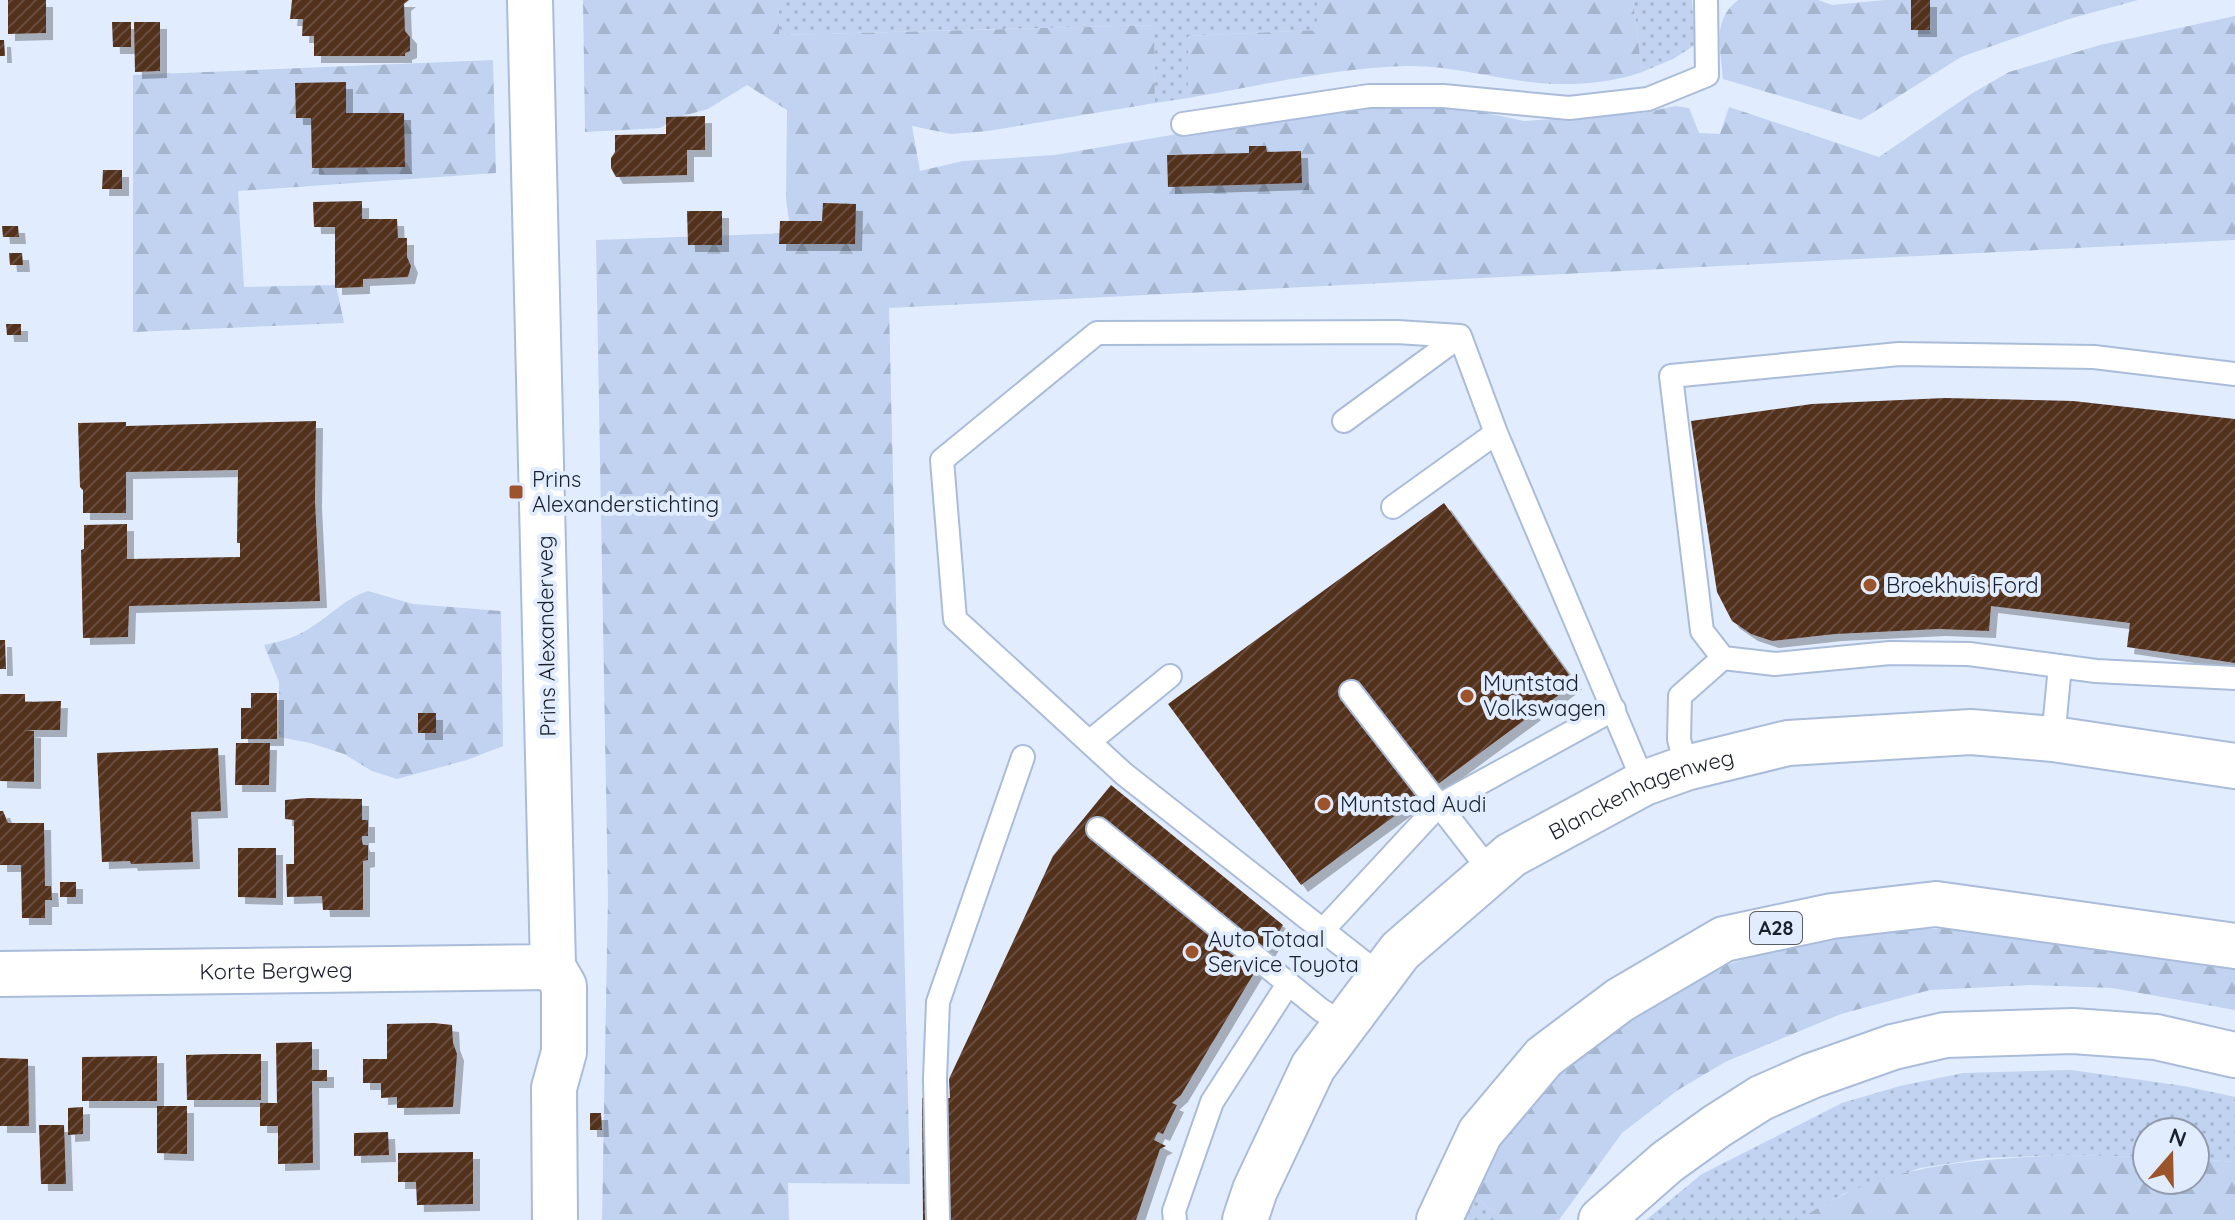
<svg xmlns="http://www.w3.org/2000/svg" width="2235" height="1220" font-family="Quicksand,sans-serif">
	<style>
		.grass { fill: url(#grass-dots) }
		.forest { fill: url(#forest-firs) }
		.building { fill: url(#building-hatch); filter: url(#shadow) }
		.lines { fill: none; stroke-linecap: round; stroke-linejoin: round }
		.service-casing { stroke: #aabcd9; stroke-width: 26 }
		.minor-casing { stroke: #aabcd9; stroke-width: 48 }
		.tertiary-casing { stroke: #aabcd9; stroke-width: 48 }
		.motorway-casing { stroke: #aabcd9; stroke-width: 48 }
		.service { stroke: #fff; stroke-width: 22 }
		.minor { stroke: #fff; stroke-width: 44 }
		.tertiary { stroke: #fff; stroke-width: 44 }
		.motorway { stroke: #fff; stroke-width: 44 }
		.poi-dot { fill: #9b542c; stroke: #e1ecff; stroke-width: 3 }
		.labels { text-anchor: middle; stroke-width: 8; stroke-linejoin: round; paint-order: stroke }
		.shield { fill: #e1ecff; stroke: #565e6b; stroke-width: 2 }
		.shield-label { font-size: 20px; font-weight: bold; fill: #1a212c }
		.poi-label { font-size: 22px; fill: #1a212c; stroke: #e1ecff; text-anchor: start }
		.street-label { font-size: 22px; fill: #1a212c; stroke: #e1ecff }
	</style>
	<defs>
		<pattern id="grass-dots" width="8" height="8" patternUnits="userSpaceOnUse" patternTransform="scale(2)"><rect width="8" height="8" fill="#c1d3f0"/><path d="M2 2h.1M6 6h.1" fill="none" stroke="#a5b5ce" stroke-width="1.8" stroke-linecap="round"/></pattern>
		<pattern id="forest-firs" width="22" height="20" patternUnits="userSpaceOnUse" patternTransform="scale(2)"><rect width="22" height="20" fill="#c1d3f0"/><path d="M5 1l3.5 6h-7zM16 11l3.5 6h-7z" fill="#a5b5ce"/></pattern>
		<pattern id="building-hatch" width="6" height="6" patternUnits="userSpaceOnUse" patternTransform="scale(2)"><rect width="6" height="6" fill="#53311f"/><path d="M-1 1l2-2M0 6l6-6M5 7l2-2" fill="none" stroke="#684d3f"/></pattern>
		<filter id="shadow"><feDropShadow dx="7" dy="7" stdDeviation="0" flood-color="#0004"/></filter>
	</defs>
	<rect width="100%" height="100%" fill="#e1ecff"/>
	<!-- grass -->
	<path class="grass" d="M779,0h538l1,30 -130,6v62l-33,5 -2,-78 -374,10z
		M1633,0h59l3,45 -22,14 -31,13z
		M2071,1070l113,16 51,11v65l-40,-3v-27h-48v25l-77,-2 -84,3 -66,10 -77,26 -43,26h-154l56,-46 140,-71 58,-17 63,-13z
		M1466,1189l38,31h-72z"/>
	<!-- forest -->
	<path class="forest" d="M583,0h196v35l375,-10 1,78 -167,28 -37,3 -39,-8 8,45 43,-10 92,-6 291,-50 58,-1 64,5 56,12 119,-8 32,-7 14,2 10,25 21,1 9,-27 150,50 92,-63 38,-22 91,-27 135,-29v224l-1346,68 21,876 -122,-1 1,37h-187l6,-324 -12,-656 195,-7 -5,-33 1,-90 -40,-25 -39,24 -29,8 -19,11 -75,4z
		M1317,0h316l9,72c-30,11 -72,14 -103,11 -45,-4 -87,-18 -133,-17 -73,2 -147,20 -218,32v-62l129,-6z
		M1738,0h80l14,5 53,-5h253l-69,19 -108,38 -100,63 -138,-41c-2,-30 -12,-58 15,-79z
		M493,60l3,113 -258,18 6,96 92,-2 8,38 -211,9v-257z
		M368,591l45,13 88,7 2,135 -36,14 -70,19 -25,-8 -28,-17 -34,-11 -31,-6v-55l-15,-37c18,-4 34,-8 49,-19 19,-12 33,-28 55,-35z
		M1896,929h104l235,37v44l-123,-22 -82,-3 -100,5 -89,24 -116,48 -47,28 -56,43 -63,87h-55l-38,-31 41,-62 56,-57 70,-58 91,-46 73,-26z
		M2070,1155l77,2v23h48v-21l40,3v58h-435c78,-57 176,-61 270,-65z"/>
	<!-- building -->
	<path class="building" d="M8,0h38v33l-38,1z
		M292,0h117l-5,4 1,27 5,6v14l-5,2v3h-91v-20h-12l1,-17h-13z
		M1911,0h19v30h-19z
		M112,22h19v25h-18z
		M134,22h26v49l-25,1z
		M0,40h4l1,16h-5z
		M346,82v31h58l1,54 -93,1 -1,-50h-15l-1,-35z
		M705,116v34h-18v25l-71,2 -5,-9v-10l4,-6v-17l51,-1v-17z
		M1249,146h17l1,6 34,-1 1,32 -134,4 -1,-32 82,-2z
		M103,170h19v19h-20z
		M362,201v18h35l1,19h9v19l4,9 -3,11 -45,2v8l-28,1v-61h-21l-1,-25z
		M823,203l33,1 -1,40h-76l1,-23h42z
		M687,211h35v34h-34z
		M2,226h16l1,11h-16z
		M9,253h13l1,12h-13z
		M6,324h15v11h-14z
		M1945,398l128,3 162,18v244l-108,-16 3,-24 -139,-17 -2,25 -50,-2 -104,5 -63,7 -21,-7 -19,-13 -15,-29 -26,-171 121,-17z
		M316,421l-1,80 5,100 -191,5 -1,31 -45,1 -2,-88 3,-1v-24l43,-1v35l113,-2v-14h-3l1,-73 -112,2v41h-43v-23l-3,-3 -2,-64 48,-1v4z
		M1444,503l131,180 -274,202 -133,-181z
		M0,640h5l1,29h-6z
		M251,693h26v46h-36v-31h10z
		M0,694h25v8l36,-1 -1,29h-36l10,1v51l-34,-1z
		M418,713h18v20h-18z
		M236,743h34l-1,42h-34z
		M218,748l3,63 -30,1 2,50 -62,2 -1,-3 -28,1 -5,-109z
		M1111,785l172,140 -102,170 -9,8 5,2 -14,29 -5,-2 -4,8 12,6 -6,3 -24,71h-213l-1,-122h28l-1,-19 104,-223z
		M307,798l55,1v21h6v16h-6v5l1,4h5v15l-5,1v49h-40l-1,-14 -35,1 -1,-33h8v-44l-9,-1v-19z
		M0,811h3l5,12h36l1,63h6l1,14h-7v18h-23l-1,-53h-21z
		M238,848h38v50l-38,-1z
		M60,882h16v15h-16z
		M434,1023l18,2 1,18 4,11 -4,53 -56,1v-11l-16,1v-15h-18v-24h24v-35z
		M312,1042v28h15v11h-15l1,82 -35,1v-38h-18v-23h17l-1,-60z
		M224,1054h37v46h-74l-1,-45z
		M157,1056v45h-75v-44z
		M0,1058l28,1 1,67h-29z
		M157,1106h30v48l-30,-1z
		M83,1107v27l-15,1v-27z
		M590,1113h11l1,17h-12z
		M39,1125h25l2,59h-25z
		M388,1132l1,23 -35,1v-23z
		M473,1152v52l-56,1 -1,-23h-18v-29z"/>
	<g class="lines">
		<!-- service casing -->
		<g class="service-casing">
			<path id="service" d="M1183,124l186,-28h74l126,12 79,-9 59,-24 -1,-75
				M2235,374l-141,-17 -195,-3 -228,22 31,255 21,27 52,6 115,-11 79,1 127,17 139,7
				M1344,421l116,-85
				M1393,507l103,-74
				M1351,692l140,180
				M2053,739l7,-73
				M1089,742l81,-66
				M1686,768l-7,-29 1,-43 43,-38
				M1098,829l223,181 23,14
				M1323,930l115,-124 176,-97
				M1381,976l-257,-202 -169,-155 -13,-159 155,-127 300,-1 63,4 36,97 148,350
				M938,1220l-3,-141 3,-77 85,-245
				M1175,1220l-1,-9 38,-109 76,-118"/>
		</g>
		<!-- minor casing -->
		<g class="minor-casing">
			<g id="minor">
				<path d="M553,967l11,19v66l-10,36 1,132"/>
				<path id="s1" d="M1245,1220l10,-30 58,-123 87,-116 111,-96 133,-72 42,-15 102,-25 183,-11 82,7 182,27"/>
			</g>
		</g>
		<!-- tertiary casing -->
		<g class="tertiary-casing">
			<g id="tertiary">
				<path id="s2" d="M0,974l553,-7 -23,-967"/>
			</g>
		</g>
		<!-- motorway casing -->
		<g class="motorway-casing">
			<path id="motorway" d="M1439,1220l41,-87 64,-76 76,-57 104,-61 108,-23 104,-12 299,42
				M1601,1220l66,-58 50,-36 44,-28 50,-22 82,-29 52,-12 128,-4 83,6 79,18"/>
		</g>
		<!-- service -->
		<use href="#service" class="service"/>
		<!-- minor -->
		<use href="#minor" class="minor"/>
		<!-- tertiary -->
		<use href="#tertiary" class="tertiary"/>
		<!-- motorway -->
		<use href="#motorway" class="motorway"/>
	</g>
	<!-- markers -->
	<g class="poi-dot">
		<rect x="508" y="484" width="16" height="16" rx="4"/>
		<circle cx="1870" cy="585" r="8"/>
		<circle cx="1467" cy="696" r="8"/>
		<circle cx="1324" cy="804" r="8"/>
		<circle cx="1192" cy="952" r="8"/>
	</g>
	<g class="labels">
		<!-- shield labels -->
		<rect class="shield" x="1750" y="912" width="52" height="32" rx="6"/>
		<g class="shield-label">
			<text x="1776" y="935">A28</text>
		</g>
		<!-- poi labels -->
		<g class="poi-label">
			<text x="532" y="487">Prins<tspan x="532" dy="25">Alexanderstichting</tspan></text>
			<text x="1886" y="593">Broekhuis Ford</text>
			<text x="1483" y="691">Muntstad<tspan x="1483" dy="25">Volkswagen</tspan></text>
			<text x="1340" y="812">Muntstad Audi</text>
			<text x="1208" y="947">Auto Totaal<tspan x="1208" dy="25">Service Toyota</tspan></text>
		</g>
		<!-- street labels -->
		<g class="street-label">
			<text transform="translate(546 636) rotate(-91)" y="8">Prins Alexanderweg</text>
			<text dy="8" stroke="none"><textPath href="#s1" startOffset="604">Blanckenhagenweg</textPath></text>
			<text dy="8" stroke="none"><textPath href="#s2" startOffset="276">Korte Bergweg</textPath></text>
		</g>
	</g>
	<!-- north arrow -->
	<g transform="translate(2171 1156) rotate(20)"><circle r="38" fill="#e1ecff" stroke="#919bab" stroke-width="2"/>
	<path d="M0-6L14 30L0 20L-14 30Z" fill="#9b542c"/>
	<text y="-12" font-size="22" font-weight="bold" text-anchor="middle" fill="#1a212c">N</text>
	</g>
</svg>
